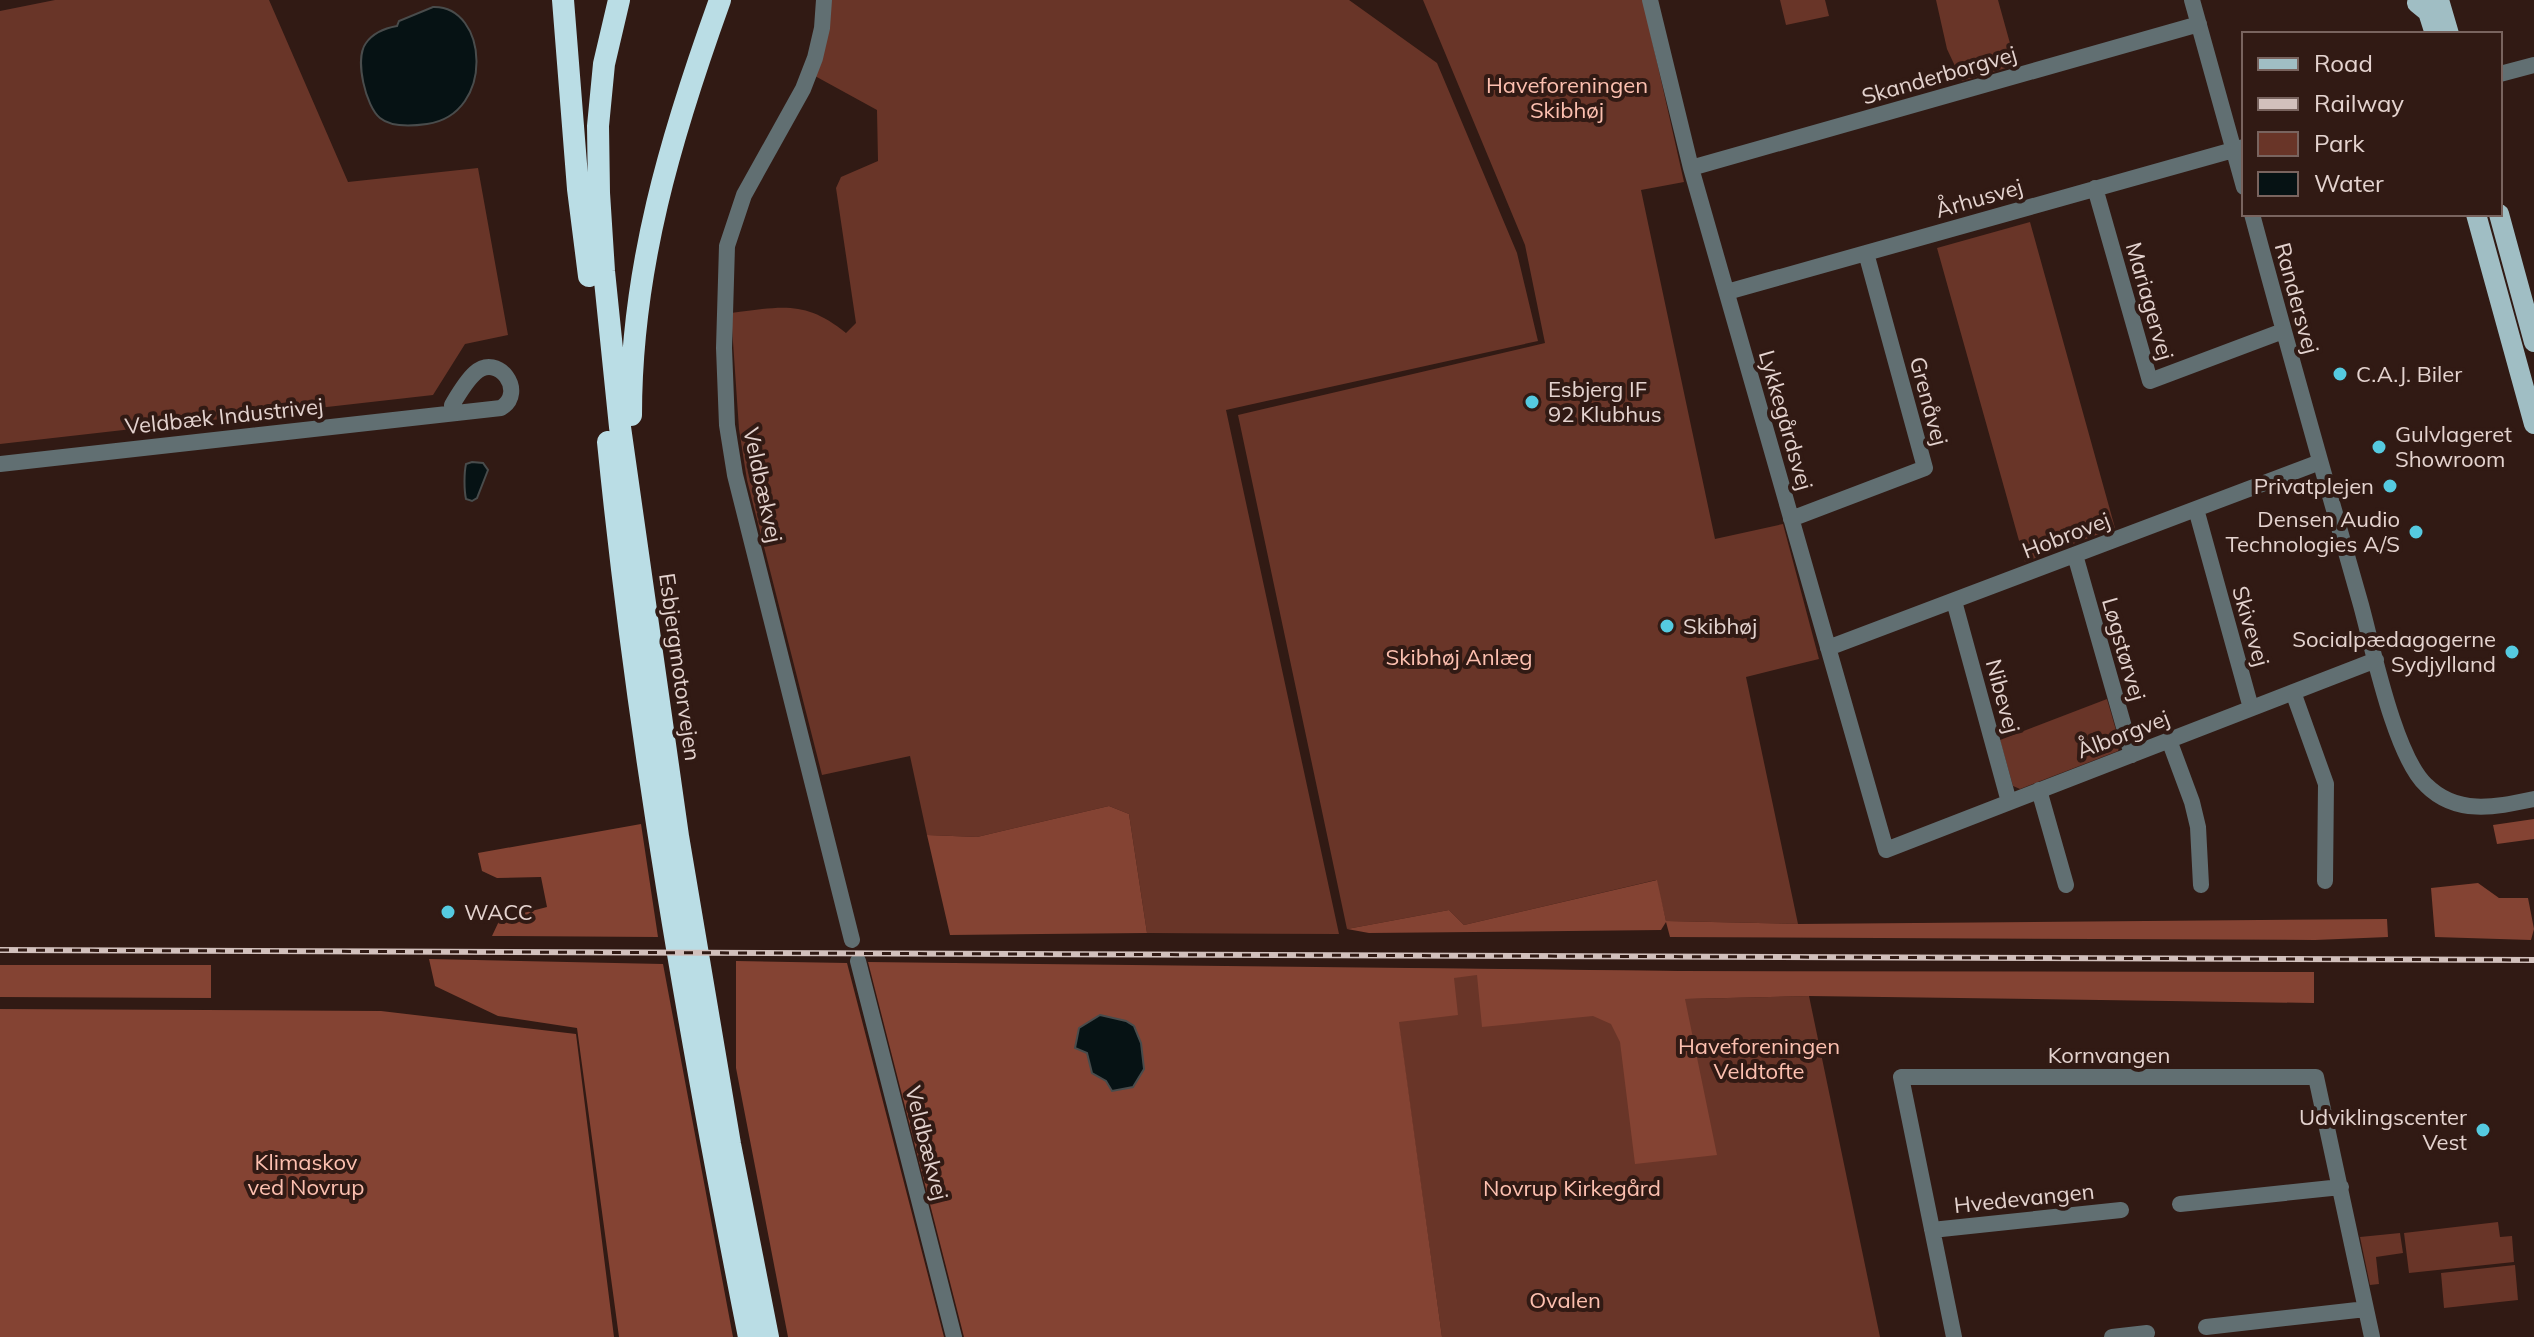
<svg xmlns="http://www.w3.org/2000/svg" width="2534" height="1337" font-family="Mulish,sans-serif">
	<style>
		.green { fill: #693528 }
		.forest { fill: #844333 }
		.water { fill: #061214; stroke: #494c4c; stroke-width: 2 }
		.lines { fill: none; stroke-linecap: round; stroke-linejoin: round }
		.minor { stroke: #616f72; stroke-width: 16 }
		.major { stroke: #a0bec4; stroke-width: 20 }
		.highway { stroke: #badde5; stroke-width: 22 }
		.rail-casing { stroke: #d2c0bc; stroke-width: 6 }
		.rail { stroke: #311a14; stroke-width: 3; stroke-dasharray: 9; stroke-linecap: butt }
		.poi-dot { fill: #55cae0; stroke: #311a14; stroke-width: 3 }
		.labels { text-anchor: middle; stroke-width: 8; stroke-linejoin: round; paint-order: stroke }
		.street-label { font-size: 22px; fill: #e4d3cf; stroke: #311a14 }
		.park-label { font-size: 22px; fill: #fdc0b0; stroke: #311a14 }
		.poi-label { font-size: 22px; fill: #e4d3cf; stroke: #311a14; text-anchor: start }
	</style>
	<rect width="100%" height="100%" fill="#311a14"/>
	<!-- green -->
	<path class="green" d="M55,0h214l79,182 130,-14 30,167 -43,9 -32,51 -433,49v-433z
		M831,0h518l88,63 80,190 21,88 -312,69 113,524 -192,-1 -18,-119 -20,-8 -132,31 -50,-2 -17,-79 -88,19 -75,-295 -8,-51 -8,-116c49,-6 74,-14 115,20l10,-10 -20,-135 5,-11 37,-16 -1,-51 -62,-34 16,-64z
		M1423,0h220l41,182 -43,8 74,349 68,-15 36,135 -73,18 52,247 -132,-3 -10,-41 -192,45 -15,-15 -102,19 -109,-514 307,-72 -20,-98z
		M1780,0h45l4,16 -43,9z
		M1936,0h62l18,65 -54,16 -15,-32z
		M2030,222l85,306 -90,34 -88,-314z
		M2107,699l13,45 -2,7 -98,38 -7,-3 -13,-46z
		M1391,968l288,3 6,28 124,-3 71,341h-438z
		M2498,1222l2,15 12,-1 2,26 -105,11 -5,-40z
		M2400,1233l3,20 -27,4 3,27 -9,1 -10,-48z
		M2515,1265l3,35 -74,8 -3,-35z"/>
	<!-- forest -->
	<path class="forest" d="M1109,806l20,8 18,119 -197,2 -23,-100 50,2z
		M2534,819v20l-37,5 -4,-19z
		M641,824l17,113 -166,-1 8,-17 47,-12 -6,-30 -44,1 -15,-7 -4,-18z
		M1657,880l9,41 132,3 589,-5 1,18 -73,3 -645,-3 -4,-15 -5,8 -292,3 -22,-4 102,-19 15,15z
		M2478,883l21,15h29l6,31 -3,11 -96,-3 -4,-49z
		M429,959l234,5 70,373h-114l-42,-309 -79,-12 -63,-30z
		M736,961l111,2 97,374h-156l-52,-269z
		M868,962l811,9 635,1v31l-505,-7 -124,3 32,156 -82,9 -15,-122 -9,-18 -18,-8 -111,11 -5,-52 -23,3 4,37 -59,7 43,315h-478z
		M0,965h211v33l-211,-1z
		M0,1009l381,2 195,23 38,303h-614z"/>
	<!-- water -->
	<path class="water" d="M433,7c55,-2 63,107 -6,117 -14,2 -35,4 -47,-6 -14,-11 -26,-59 -14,-75 7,-10 20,-15 31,-17l2,-5z
		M472,462l11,1 5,7 -11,28 -5,3 -6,-2c-2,-9 -2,-26 0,-35z
		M1100,1015l26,6 8,5 7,17 3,26 -11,18 -21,4 -6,-10 -14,-8 -5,-20 -12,-5 4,-20z"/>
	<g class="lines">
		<!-- minor -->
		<path class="minor" d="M824,0l-2,28 -7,30 -12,31 -59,106 -17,51 -3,102 3,77 8,50 117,465
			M1650,0l41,168 195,682 490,-190
			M2192,0l52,187
			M2500,74l34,-9
			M1691,168l508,-144
			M2095,188l55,193 133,-50
			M2252,214c35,131 72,261 109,391 12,44 34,151 65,180 31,31 70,22 108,14
			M1727,292l517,-145
			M0,464l501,-56c26,-16 -3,-56 -26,-35 -9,8 -17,22 -23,32l1,8
			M2196,509l55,199
			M1791,519l134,-51 -59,-215
			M2075,555l57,200
			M1954,601l55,201
			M1828,648l492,-186
			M2293,692l33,92 -1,97
			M2169,740l23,62 6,25 3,58
			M2039,790l27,95
			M858,961l96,376
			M2180,1204l161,-17
			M1932,1230l189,-20
			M2206,1327l160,-18
			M1954,1337l-53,-260h415l56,260
			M2112,1337l35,-4"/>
		<!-- major -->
		<path class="major" d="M2439,0l10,34
			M2417,3l11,9 7,22
			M2476,214l58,210
			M2499,214l35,128"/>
		<!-- highway -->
		<path class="highway" d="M563,0l15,189 11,87
			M619,0l-15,64 -6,62 1,67 5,78 16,156 58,409 52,308 38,193
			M631,415c0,-146 40,-279 89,-415
			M608,442c30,300 82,599 141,895"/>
		<!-- rail casing -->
		<g class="rail-casing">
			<path id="rail" d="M0,950l2534,10"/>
		</g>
		<!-- rail -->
		<use href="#rail" class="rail"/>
	</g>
	<!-- markers -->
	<g class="poi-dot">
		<circle cx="2340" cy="374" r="8"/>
		<circle cx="1532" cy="402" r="8"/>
		<circle cx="2379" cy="447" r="8"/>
		<circle cx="2390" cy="486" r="8"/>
		<circle cx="2416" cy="532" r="8"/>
		<circle cx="1667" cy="626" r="8"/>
		<circle cx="2512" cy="652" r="8"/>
		<circle cx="448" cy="912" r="8"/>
		<circle cx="2483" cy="1130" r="8"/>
	</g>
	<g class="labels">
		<!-- street labels -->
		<g class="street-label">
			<text transform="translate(1939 75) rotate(-16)" y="8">Skanderborgvej</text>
			<text transform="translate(1979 198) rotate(-16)" y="8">Århusvej</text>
			<text transform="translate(2297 298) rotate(75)" y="8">Randersvej</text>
			<text transform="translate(2150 301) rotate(74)" y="8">Mariagervej</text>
			<text transform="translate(1929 401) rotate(75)" y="8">Grenåvej</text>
			<text transform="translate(224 416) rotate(-6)" y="8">Veldbæk Industrivej</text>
			<text transform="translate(1786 420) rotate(74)" y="8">Lykkegårdsvej</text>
			<text transform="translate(763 485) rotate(78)" y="8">Veldbækvej</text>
			<text transform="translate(2066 535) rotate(-21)" y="8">Hobrovej</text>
			<text transform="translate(2251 626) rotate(74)" y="8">Skivevej</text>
			<text transform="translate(2124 649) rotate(74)" y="8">Løgstørvej</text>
			<text transform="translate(680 667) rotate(82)" y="8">Esbjergmotorvejen</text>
			<text transform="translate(2003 696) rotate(75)" y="8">Nibevej</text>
			<text transform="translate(2123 734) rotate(-21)" y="8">Ålborgvej</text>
			<text x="2109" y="1063">Kornvangen</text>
			<text transform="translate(927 1143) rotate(76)" y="8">Veldbækvej</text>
			<text transform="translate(2024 1198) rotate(-6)" y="8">Hvedevangen</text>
		</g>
		<!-- park labels -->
		<g class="park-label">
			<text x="1567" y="93">Haveforeningen<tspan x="1567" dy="25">Skibhøj</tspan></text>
			<text x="1459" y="665">Skibhøj Anlæg</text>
			<text x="1759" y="1054">Haveforeningen<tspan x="1759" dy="25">Veldtofte</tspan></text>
			<text x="306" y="1170">Klimaskov<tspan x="306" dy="25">ved Novrup</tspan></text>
			<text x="1572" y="1196">Novrup Kirkegård</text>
			<text x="1565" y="1308">Ovalen</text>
		</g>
		<!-- poi labels -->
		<g class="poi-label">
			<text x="2356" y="382">C.A.J. Biler</text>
			<text x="1548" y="397">Esbjerg IF<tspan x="1548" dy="25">92 Klubhus</tspan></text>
			<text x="2395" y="442">Gulvlageret<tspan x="2395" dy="25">Showroom</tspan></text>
			<text x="2374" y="494" text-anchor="end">Privatplejen</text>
			<text x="2400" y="527" text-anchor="end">Densen Audio<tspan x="2400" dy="25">Technologies A/S</tspan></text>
			<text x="1683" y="634">Skibhøj</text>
			<text x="2496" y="647" text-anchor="end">Socialpædagogerne<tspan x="2496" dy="25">Sydjylland</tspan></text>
			<text x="464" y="920">WACC</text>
			<text x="2467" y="1125" text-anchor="end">Udviklingscenter<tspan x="2467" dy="25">Vest</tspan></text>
		</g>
	</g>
	<!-- legend -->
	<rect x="2242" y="32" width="260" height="184" fill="#311a14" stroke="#79645f" stroke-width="2"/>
	<rect x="2258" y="58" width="40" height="12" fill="#a0bec4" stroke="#79645f" stroke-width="2"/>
	<text x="2314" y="72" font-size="24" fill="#e4d3cf">Road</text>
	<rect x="2258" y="98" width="40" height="12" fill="#d2c0bc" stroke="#79645f" stroke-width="2"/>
	<text x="2314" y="112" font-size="24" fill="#e4d3cf">Railway</text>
	<rect x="2258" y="132" width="40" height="24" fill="#693528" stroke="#79645f" stroke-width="2"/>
	<text x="2314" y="152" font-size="24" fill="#e4d3cf">Park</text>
	<rect x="2258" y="172" width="40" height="24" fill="#061214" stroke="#79645f" stroke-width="2"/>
	<text x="2314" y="192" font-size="24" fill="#e4d3cf">Water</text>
</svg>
